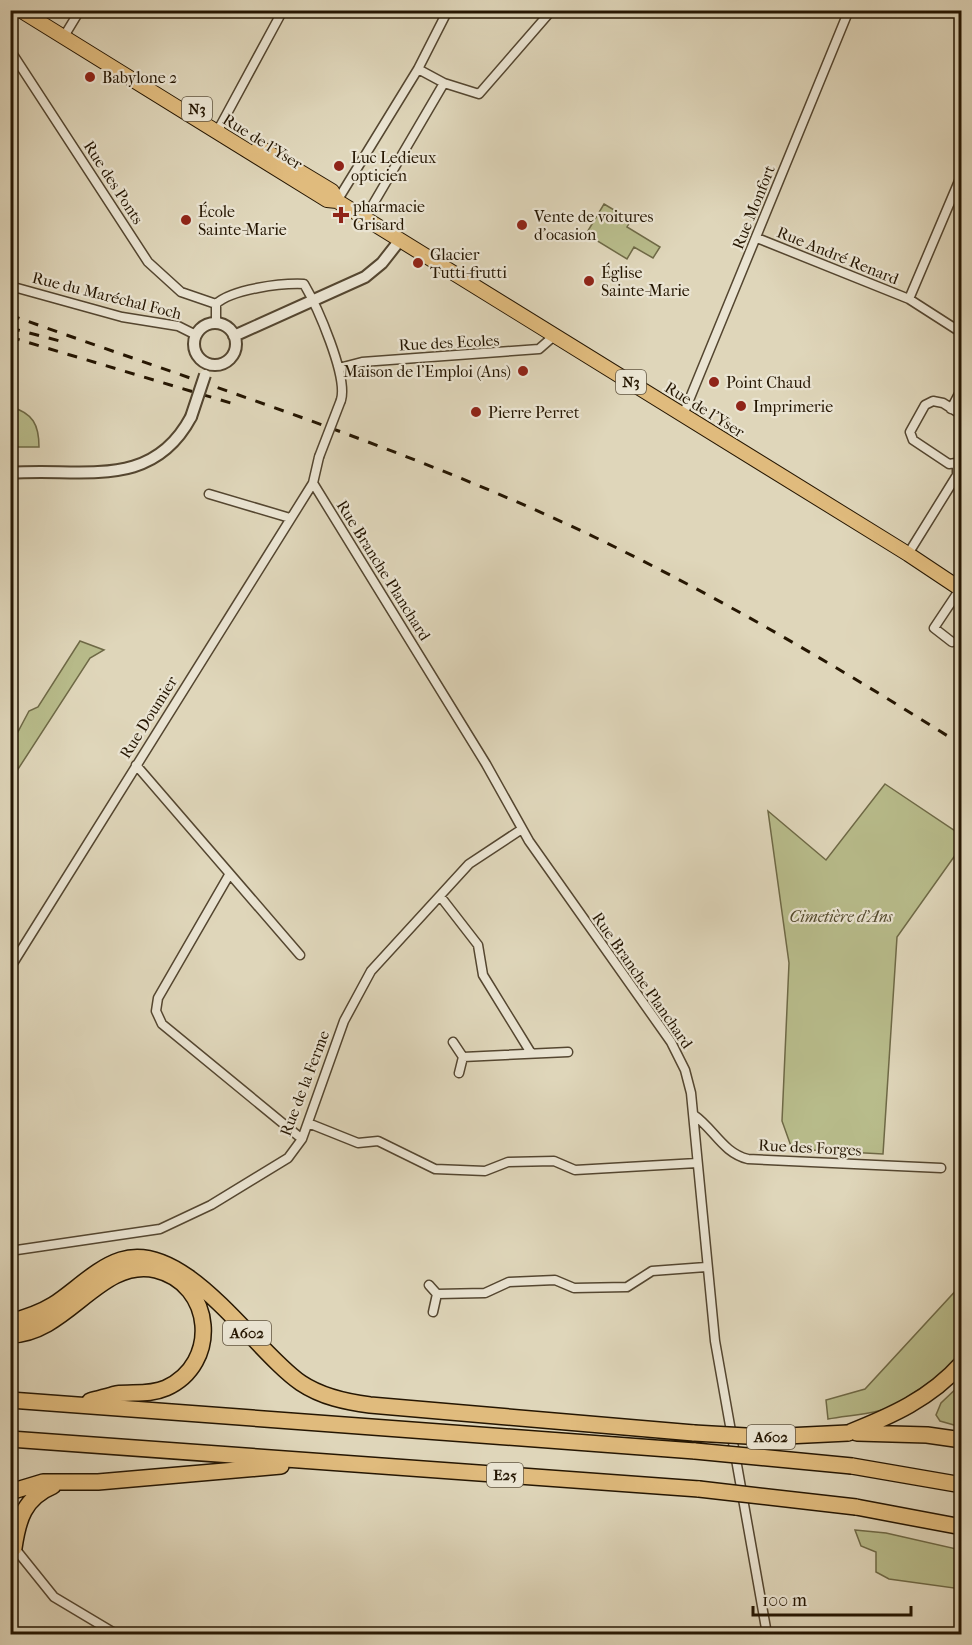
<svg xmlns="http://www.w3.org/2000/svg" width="972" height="1645" font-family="'IM FELL French Canon',serif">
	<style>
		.green { fill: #b8bc8b; stroke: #6e6946; stroke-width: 1.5 }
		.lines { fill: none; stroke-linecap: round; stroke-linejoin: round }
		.minor-casing { stroke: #544630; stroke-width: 11 }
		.tertiary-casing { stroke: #544630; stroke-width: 14 }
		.primary-casing { stroke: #251602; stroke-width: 16 }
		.motorway-casing { stroke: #251602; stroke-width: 18 }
		.minor { stroke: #eae4d2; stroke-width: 8 }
		.tertiary { stroke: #eae4d2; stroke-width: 10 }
		.primary { stroke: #e0bb7d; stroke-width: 14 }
		.motorway { stroke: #e0bb7d; stroke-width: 15 }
		.rail { stroke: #251602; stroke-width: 3; stroke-dasharray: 10 10; stroke-linecap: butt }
		.minor-bridge-casing { stroke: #544630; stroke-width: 11; stroke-linecap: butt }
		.tertiary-bridge-casing { stroke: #544630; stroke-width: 14; stroke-linecap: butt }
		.motorway-bridge-casing { stroke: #251602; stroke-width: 18; stroke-linecap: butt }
		.minor-bridge { stroke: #eae4d2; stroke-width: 8 }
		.tertiary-bridge { stroke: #eae4d2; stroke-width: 10 }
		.motorway-bridge { stroke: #e0bb7d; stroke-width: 15 }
		.poi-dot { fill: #8f2418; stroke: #eae4d2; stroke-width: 2 }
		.labels { text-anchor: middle; stroke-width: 4.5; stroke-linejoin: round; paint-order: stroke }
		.shield { fill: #eae4d2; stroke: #605440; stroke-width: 1.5 }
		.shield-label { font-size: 15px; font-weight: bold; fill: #251602 }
		.poi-label { font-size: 16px; fill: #251602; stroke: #eae4d2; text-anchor: start }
		.street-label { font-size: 16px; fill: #251602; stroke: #eae4d2 }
		.park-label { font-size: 16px; font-style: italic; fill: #51482b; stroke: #eae4d2 }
	</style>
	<rect width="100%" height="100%" fill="#dfd6ba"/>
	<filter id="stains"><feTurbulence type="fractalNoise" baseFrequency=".00333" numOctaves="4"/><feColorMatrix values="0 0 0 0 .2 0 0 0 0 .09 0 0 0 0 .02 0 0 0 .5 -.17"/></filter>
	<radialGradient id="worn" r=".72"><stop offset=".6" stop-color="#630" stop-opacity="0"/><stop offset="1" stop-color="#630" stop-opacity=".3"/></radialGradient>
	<!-- green -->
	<path class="green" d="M604,204l27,16 -4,7 33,20 -7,11 -19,-11 -7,12 -41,-25z
		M11,407c22,6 28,18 28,40h-28z
		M80,641l24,9 -14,8 -79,122v-35l18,-34 9,-4z
		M885,784l76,51v12l-64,90 -14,217 -91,-5 -10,-28 7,-158 -21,-152 58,49z
		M961,1285v69c-13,17 -62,52 -83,57 -16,4 -34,5 -50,8l-2,-19 39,-11z
		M961,1384v43l-21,-6 -4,-6 5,-12z
		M855,1530l31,3 75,17v39l-72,-10 -13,-7v-20l-15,-6z"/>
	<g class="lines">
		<!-- minor casing -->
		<g class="minor-casing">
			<path id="minor" d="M63,38l17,-28
				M10,50l138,212 33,30 35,12
				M418,69l26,14 35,11 73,-84
				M217,132l66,-122
				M337,201l81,-132 30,-59
				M365,218l79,-135
				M757,238l152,61 53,34
				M10,286l112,31 56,9 18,9
				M909,299l53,-125
				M216,323v-19c16,-15 65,-21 88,-20 13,22 44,92 37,116
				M339,368l23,-6 177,-13 16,-14
				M951,409l11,-21
				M683,415l166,-405
				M962,415l-19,-12 -10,-2 -8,4 -15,27 3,8 36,24 13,-2
				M313,483l173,281 43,77 142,201 14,28 6,23 24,248 52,293
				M209,494l81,24
				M908,554l49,-79v-11
				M952,642l-18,-14 26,-39
				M136,765l164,190
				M229,875l-71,123 -2,13 6,13 140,115
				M440,896l38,49 5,30 48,78
				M10,968l303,-485 6,-26
				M453,1042l10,15
				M459,1073l4,-16 105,-5
				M694,1115c20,14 29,38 54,44l193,9
				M308,1123l50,20 20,-2 57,28 50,2 23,-9 46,-1 21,9 122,-7
				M10,1251l150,-22 51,-24 77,-47 14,-19 42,-118 27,-50 98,-107 53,-35
				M429,1285l8,9 -4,18
				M437,1294l48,-1 24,-11 46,-2 19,8 53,-1 25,-16 54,-4
				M13,1546l41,51 62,37"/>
		</g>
		<!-- tertiary casing -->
		<g class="tertiary-casing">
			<path id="tertiary" d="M194 344a21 21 0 1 1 42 0a21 21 0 1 1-42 0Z
				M234,336l131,-59 17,-14 18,-23
				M10,473c70,-6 141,19 181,-56"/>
		</g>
		<!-- primary casing -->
		<g class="primary-casing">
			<path id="primary" d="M20,10l307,190 10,1 571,353 54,36
				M259,147l73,44 5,10"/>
		</g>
		<!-- motorway casing -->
		<g class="motorway-casing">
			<path id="motorway" d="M10,1322c15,-4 30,-9 43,-17 22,-14 43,-37 68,-45 64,-21 133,91 180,123 21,14 45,19 69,22l324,28
				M10,1335c58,-1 90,-78 146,-65 58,14 64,94 10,118 -16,7 -33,4 -50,6 -8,2 -18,5 -26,7
				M10,1400l685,51
				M848,1433c43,-17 82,-34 114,-70
				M857,1433l70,2 35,5
				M10,1439l689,50
				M852,1466l110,19
				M10,1492l33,-10h55l183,-16
				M856,1507l106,20
				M14,1548c4,-28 10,-50 39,-62"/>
		</g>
		<!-- minor -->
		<use href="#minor" class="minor"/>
		<!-- tertiary -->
		<use href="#tertiary" class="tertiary"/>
		<!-- primary -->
		<use href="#primary" class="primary"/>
		<!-- motorway -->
		<use href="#motorway" class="motorway"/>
		<!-- rail -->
		<path class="rail" d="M10,315c193,69 391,131 576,218 130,62 254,135 376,212
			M10,328l50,13
			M10,337l224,67"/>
		<!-- minor-bridge casing -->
		<g class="minor-bridge-casing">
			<path id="minor-bridge" d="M319,457l22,-57"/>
		</g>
		<!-- tertiary-bridge casing -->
		<g class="tertiary-bridge-casing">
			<path id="tertiary-bridge" d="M191,417l14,-42"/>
		</g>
		<!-- motorway-bridge casing -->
		<g class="motorway-bridge-casing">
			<path id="motorway-bridge" d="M694,1433l72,4 82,-4
				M695,1451l157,15
				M699,1489l157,18"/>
		</g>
		<!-- minor-bridge -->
		<use href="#minor-bridge" class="minor-bridge"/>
		<!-- tertiary-bridge -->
		<use href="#tertiary-bridge" class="tertiary-bridge"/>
		<!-- motorway-bridge -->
		<use href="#motorway-bridge" class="motorway-bridge"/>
	</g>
	<!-- markers -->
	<g class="poi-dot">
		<circle cx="90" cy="77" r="6"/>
		<circle cx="339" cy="166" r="6"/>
		<path d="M338 206h6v6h6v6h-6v6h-6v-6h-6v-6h6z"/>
		<circle cx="186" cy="220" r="6"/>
		<circle cx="522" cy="225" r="6"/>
		<circle cx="418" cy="263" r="6"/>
		<circle cx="589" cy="281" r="6"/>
		<circle cx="523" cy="371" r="6"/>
		<circle cx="714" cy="382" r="6"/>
		<circle cx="741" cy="406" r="6"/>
		<circle cx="476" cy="412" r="6"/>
	</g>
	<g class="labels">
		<!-- shield labels -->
		<g class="shield">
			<rect x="182" y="97" width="30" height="24" rx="4.5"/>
			<rect x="616" y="370" width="30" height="24" rx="4.5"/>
			<rect x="223" y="1321" width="48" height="24" rx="4.5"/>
			<rect x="747" y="1425" width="48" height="24" rx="4.5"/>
			<rect x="487" y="1463" width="36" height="24" rx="4.5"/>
		</g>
		<g class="shield-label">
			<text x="197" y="114">N3</text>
			<text x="631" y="387">N3</text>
			<text x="247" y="1338">A602</text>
			<text x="771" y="1442">A602</text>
			<text x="505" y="1480">E25</text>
		</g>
		<!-- poi labels -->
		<g class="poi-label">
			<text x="102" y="83">Babylone 2</text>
			<text x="351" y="163">Luc Ledieux<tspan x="351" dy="18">opticien</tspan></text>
			<text x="353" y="212">pharmacie<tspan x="353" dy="18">Grisard</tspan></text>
			<text x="198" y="217">École<tspan x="198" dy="18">Sainte-Marie</tspan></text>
			<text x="534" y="222">Vente de voitures<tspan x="534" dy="18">d'ocasion</tspan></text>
			<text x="430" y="260">Glacier<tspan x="430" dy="18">Tutti-frutti</tspan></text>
			<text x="601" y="278">Église<tspan x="601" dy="18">Sainte-Marie</tspan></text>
			<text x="511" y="377" text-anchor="end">Maison de l'Emploi (Ans)</text>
			<text x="726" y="388">Point Chaud</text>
			<text x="753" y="412">Imprimerie</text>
			<text x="488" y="418">Pierre Perret</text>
		</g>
		<!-- street labels -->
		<g class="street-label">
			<text transform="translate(263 141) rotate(32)" y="6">Rue de l'Yser</text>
			<text transform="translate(114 182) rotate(57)" y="6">Rue des Ponts</text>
			<text transform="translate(753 207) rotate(-68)" y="6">Rue Monfort</text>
			<text transform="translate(838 255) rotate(22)" y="6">Rue André Renard</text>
			<text transform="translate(107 295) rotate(14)" y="6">Rue du Maréchal Foch</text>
			<text transform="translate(449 342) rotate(-3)" y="6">Rue des Ecoles</text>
			<text transform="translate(705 409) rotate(32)" y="6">Rue de l'Yser</text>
			<text transform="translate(384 570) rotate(58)" y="6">Rue Branche Planchard</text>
			<text transform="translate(148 717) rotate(-58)" y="6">Rue Doumier</text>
			<text transform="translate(643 980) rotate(55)" y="6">Rue Branche Planchard</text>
			<text transform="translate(304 1083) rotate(-69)" y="6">Rue de la Ferme</text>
			<text transform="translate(810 1147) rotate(3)" y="6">Rue des Forges</text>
		</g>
		<!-- park labels -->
		<g class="park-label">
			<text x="841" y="922">Cimetière d'Ans</text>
		</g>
	</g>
	<!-- margin -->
	<rect width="972" height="1645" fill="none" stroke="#dfd6ba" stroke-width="36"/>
	<rect x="12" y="12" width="948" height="1621" fill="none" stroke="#251602" stroke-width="3"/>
	<rect x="18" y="18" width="936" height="1609" fill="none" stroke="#251602" stroke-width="1.5"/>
	<!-- scale -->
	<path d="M753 1606v9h158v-9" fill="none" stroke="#251602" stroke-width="3"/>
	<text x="762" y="1606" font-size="18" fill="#251602" stroke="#eae4d2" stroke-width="4.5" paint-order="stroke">100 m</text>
	<rect width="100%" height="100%" filter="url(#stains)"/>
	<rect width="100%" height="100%" fill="url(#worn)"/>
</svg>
